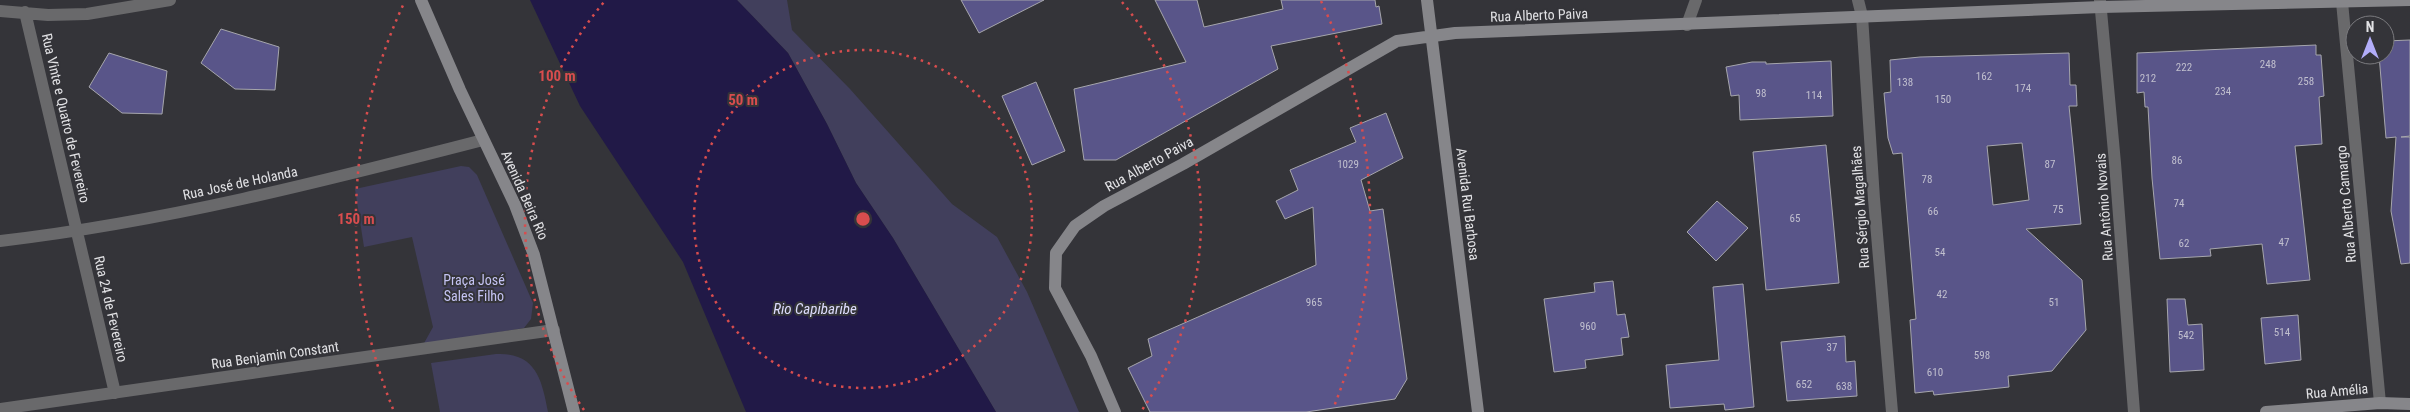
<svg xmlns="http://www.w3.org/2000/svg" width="2410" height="412" font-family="'Roboto Condensed',sans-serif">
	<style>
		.green { fill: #413f5c }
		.water { fill: #211947 }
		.building { fill: #595589; stroke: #a6a6ac; fill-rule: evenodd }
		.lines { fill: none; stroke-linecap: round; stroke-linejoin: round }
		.minor { stroke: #69696b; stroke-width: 12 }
		.tertiary { stroke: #69696b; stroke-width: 12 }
		.secondary { stroke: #86868a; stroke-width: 12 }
		.ring { fill: none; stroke: #d84d4e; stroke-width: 2.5; stroke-dasharray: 2.5 5 }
		.labels { text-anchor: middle; stroke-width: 4; stroke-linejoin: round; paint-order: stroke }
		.number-label { font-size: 11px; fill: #c0bfce }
		.street-label { font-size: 14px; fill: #e2e2e5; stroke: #343439 }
		.park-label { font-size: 14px; fill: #c4c3f3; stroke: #343439 }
		.water-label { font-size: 15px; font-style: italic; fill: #dddcfd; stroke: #343439 }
		.centre { fill: #d84d4e; stroke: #343439; stroke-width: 2.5 }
		.ring-label { font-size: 15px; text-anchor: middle; font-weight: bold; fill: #d84d4e; stroke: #343439; stroke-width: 4; stroke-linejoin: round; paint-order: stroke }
	</style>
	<rect width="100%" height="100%" fill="#343439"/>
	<!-- green -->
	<path class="green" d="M737,0h50l5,30 58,59 102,115 45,33 30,55 52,120h-83l-103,-174 -37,-55 -29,-59 -39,-71z
		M461,166l8,1 8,8 56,128 -2,16 -7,9 -101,17 10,-18 -21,-90 -48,10 -9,-58z
		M496,354c40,-2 46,26 52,58h-108l-9,-49z"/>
	<!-- water -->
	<path class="water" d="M530,0h207l51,53 39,71 29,59 37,55 103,174h-250l-63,-150 -103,-156z"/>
	<!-- building -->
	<path class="building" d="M961,0h83l-65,33z
		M1155,0h42l7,27 79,-18 -2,-9h94l1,7 3,-1 3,18 -111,22 7,23 -162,91h-32l-10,-71 112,-27z
		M221,29l58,18 -4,43 -40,-1 -34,-26z
		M2410,40v96l-9,1h9v126l-9,1 -10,-53 5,-74 -10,1 -7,-83h6v-14z
		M2316,45v10h5l3,41 -5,1 3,47 -27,2 15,134 -43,4 -5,-40 -52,5 1,7 -51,3 -8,-81 -4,-71h-3l-1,-15 -7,1v-40z
		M109,53l58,18 -5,43 -40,-1 -33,-26z
		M2069,53l1,32h6l1,21h-8l12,118 -55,5 56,51 4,50 -34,41 -44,5 1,11 -75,8 -1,-4 -18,2 -5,-73 6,-1 -14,-166 -9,1 -5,-16 -4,-45 7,-1 -1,-32 30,-3zM2022,143l7,57 -36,5 -6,-59z
		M1831,61l2,55 -93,4 -1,-25 -8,1 -5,-29 26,-5h14v2z
		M1036,82l29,69 -33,14 -30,-69z
		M1386,113l17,45 -42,22 9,31 13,-2 24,170 -12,20 -89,13h-156l-22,-44 24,-12 -4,-17 168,-74 -3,-58 -28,12 -9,-18 22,-11 -8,-20 66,-28 -6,-14z
		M1826,145l13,138 -73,7 -13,-138z
		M1717,201l31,27 -32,33 -29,-29z
		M1613,281l4,34 8,-1 4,23 -8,1 2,17 -38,5 1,8 -32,4 -10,-73 51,-7 -1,-9z
		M1743,284l11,123 -29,3 -1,-6 -54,4 -4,-43 53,-5 -6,-73z
		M2167,299h18l3,26 14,-1 2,46 -34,2z
		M2298,315l3,45 -36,4 -4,-46z
		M1845,336l1,26 9,-1 2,35 -70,5 -6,-59z"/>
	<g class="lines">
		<!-- minor -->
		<path class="minor" d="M1858,0l4,16 12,183 18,213
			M2342,2l38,401
			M0,11l48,4 39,-1 83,-14
			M25,12l90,381
			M1687,25l9,-25
			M0,241c164,-19 324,-60 483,-101
			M0,409l554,-79"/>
		<!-- tertiary -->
		<path class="tertiary" d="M2100,0l15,163 19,249"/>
		<!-- secondary -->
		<path class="secondary" d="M421,0l39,90 55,115 19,50 40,157
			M1427,0l51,412
			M1115,412l-24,-56 -36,-68 1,-35 19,-27 29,-20 79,-42 214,-123 58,-8 646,-26 309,-7
			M2266,412l114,-9 30,1"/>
	</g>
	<!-- distance rings -->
	<g class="ring">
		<circle cx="863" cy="219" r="169"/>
		<path d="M584 410A338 338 0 0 1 604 2M1122 2A338 338 0 0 1 1142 410"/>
		<path d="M393 409A507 507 0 0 1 405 1M1321 1A507 507 0 0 1 1333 409"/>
	</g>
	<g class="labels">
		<!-- number labels -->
		<g class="number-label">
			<text x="2268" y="68">248</text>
			<text x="2184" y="71">222</text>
			<text x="1984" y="80">162</text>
			<text x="2148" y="82">212</text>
			<text x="2306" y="85">258</text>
			<text x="1905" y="86">138</text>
			<text x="2023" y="92">174</text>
			<text x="2223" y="95">234</text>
			<text x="1761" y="97">98</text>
			<text x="1814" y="99">114</text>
			<text x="1943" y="103">150</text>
			<text x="2177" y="164">86</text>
			<text x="1348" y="168">1029</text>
			<text x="2050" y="168">87</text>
			<text x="1927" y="183">78</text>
			<text x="2179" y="207">74</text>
			<text x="2058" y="213">75</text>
			<text x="1933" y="215">66</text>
			<text x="1795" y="222">65</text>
			<text x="2284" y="246">47</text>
			<text x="2184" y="247">62</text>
			<text x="1940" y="256">54</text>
			<text x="1942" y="298">42</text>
			<text x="1314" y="306">965</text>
			<text x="2054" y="306">51</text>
			<text x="1588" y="330">960</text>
			<text x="2282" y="336">514</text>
			<text x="2186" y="339">542</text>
			<text x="1832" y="351">37</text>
			<text x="1982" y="359">598</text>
			<text x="1935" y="376">610</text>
			<text x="1804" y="388">652</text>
			<text x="1844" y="390">638</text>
		</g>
		<!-- street labels -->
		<g class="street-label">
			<text transform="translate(1539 15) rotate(-2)" y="5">Rua Alberto Paiva</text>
			<text transform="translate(66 118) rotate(77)" y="5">Rua Vinte e Quatro de Fevereiro</text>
			<text transform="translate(1149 164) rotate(-29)" y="5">Rua Alberto Paiva</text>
			<text transform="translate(240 183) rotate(-12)" y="5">Rua José de Holanda</text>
			<text transform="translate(525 195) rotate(66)" y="5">Avenida Beira Rio</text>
			<text transform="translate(1468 204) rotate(83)" y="5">Avenida Rui Barbosa</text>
			<text transform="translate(2346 204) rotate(-95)" y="5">Rua Alberto Camargo</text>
			<text transform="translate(1860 207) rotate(-94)" y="5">Rua Sérgio Magalhães</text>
			<text transform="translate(2104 207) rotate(-94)" y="5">Rua Antônio Novais</text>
			<text transform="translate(111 309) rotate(77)" y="5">Rua 24 de Fevereiro</text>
			<text transform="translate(275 355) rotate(-8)" y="5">Rua Benjamin Constant</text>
			<text transform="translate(2337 391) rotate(-5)" y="5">Rua Amélia</text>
		</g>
		<!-- park labels -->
		<g class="park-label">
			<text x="474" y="285">Praça José<tspan x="474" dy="16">Sales Filho</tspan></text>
		</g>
		<!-- water labels -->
		<g class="water-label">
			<text x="815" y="314">Rio Capibaribe</text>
		</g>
	</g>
	<circle cx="863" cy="219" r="8" class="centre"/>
	<g class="ring-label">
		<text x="557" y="81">100 m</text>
		<text x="743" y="105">50 m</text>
		<text x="356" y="224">150 m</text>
	</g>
	<!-- north arrow -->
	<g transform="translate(2370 40)"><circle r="24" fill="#343439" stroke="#7a7a7e"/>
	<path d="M0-4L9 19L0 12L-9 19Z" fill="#b2adf9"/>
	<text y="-8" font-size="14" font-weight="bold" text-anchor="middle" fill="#e2e2e5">N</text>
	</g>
</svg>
